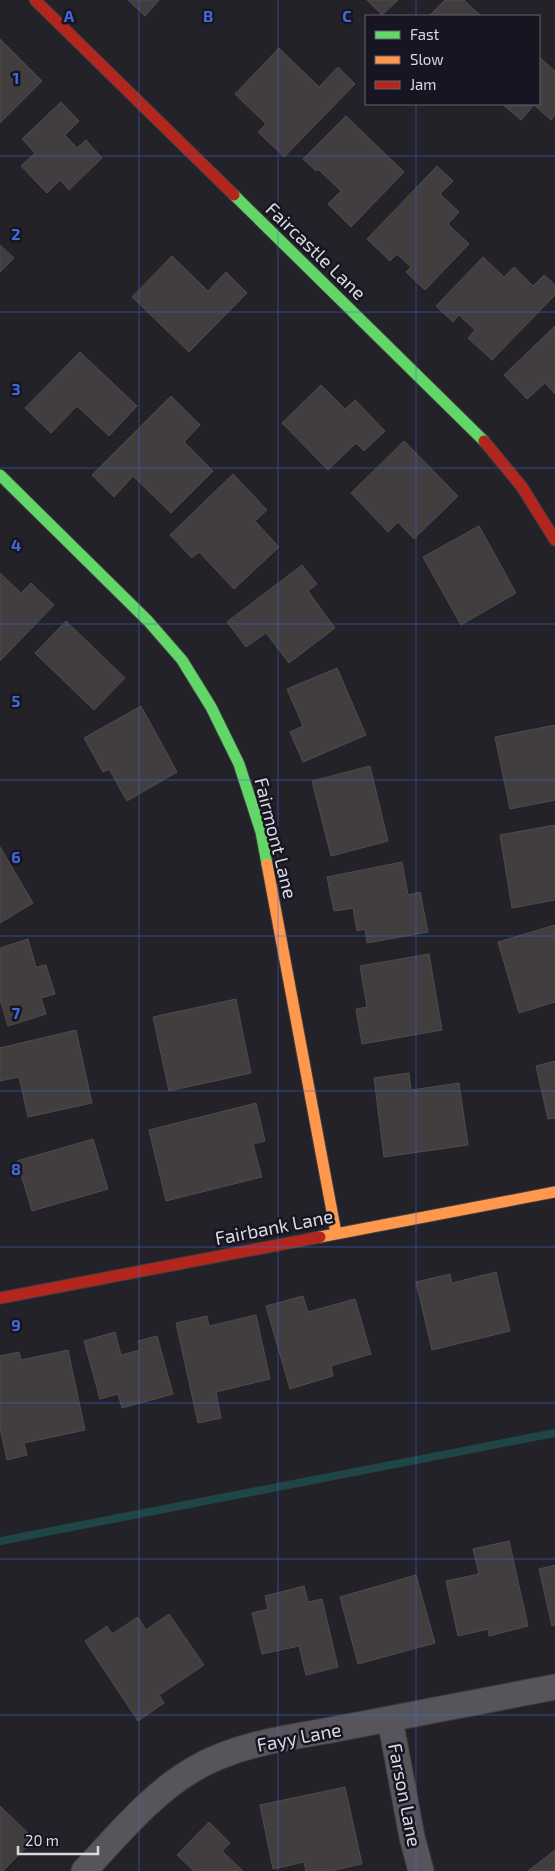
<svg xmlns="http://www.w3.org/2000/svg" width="555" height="1871" font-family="'Exo 2',sans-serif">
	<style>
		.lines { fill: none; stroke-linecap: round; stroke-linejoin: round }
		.stream { stroke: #204547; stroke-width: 8 }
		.building { fill: #423d3e; stroke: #4f4c4e }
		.street-casing { stroke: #3d3d43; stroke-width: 27 }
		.fast-casing { stroke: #3d3d43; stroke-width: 13 }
		.slow-casing { stroke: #3d3d43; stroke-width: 13 }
		.jam-casing { stroke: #3d3d43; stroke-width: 13 }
		.street { stroke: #56555b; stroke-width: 25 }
		.fast { stroke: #63d668; stroke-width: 11 }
		.slow { stroke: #ff974d; stroke-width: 11 }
		.jam { stroke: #b3261e; stroke-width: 11 }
		.grid { fill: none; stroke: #436ada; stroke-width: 1; stroke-opacity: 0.55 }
		.labels { text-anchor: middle; stroke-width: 5; stroke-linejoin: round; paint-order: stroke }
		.street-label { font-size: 19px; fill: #d9d9e2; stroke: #171522 }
		.grid-label { font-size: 16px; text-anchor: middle; font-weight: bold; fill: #436ada; stroke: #171522; stroke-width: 5; stroke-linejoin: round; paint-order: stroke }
	</style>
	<rect width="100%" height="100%" fill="#222228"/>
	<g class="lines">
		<!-- stream -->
		<path class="stream" d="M0,1541l555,-108"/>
	</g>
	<!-- building -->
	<path class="building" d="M128,0h31l-14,16z
		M367,0h31l-16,15z
		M445,0h19l17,16h-52z
		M0,39l42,42 -42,42z
		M279,48l40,39 19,-20 17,17 -71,73 -26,-25 8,-8 -31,-30z
		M539,57l16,14v44l-4,5 -17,-15 -13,15 -19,-16h37z
		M61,102l18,19 -14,14 12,13 9,-8 16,18 -33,32 -9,-10 -13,13 -26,-27 14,-13 -13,-14z
		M346,116l58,56 -53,55 -23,-23 13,-13 -23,-22 -2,2 -13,-12z
		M437,166l16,15 -13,13 19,18 -11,12 21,20 -44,46 -19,-18 5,-5 -14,-13 -7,7 -23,-22z
		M0,245l14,13 -14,14z
		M172,256l36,35 18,-19 21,21 -58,59 -57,-55z
		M483,257l21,20 10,-10 19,19 11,-11 11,10v10l-63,65 -24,-22 7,-8 -16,-15 -6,7 -17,-16z
		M555,326v68l-10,-11 -18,16 -23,-24z
		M80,352l57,54 -28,30 -32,-30 -26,27 -26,-25z
		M321,385l24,24 10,-9 30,31 -21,20 -8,-8 -28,27 -46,-47z
		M171,396l29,29 -16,17 29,29 -42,42 -38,-37 -19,21 -22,-22z
		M404,441l54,55 -44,43 -16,-17 -10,10 -37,-39z
		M233,474l34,36 -12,11 24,26 -45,42 -35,-37 -7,6 -22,-23z
		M479,526l37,67 -55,32 -38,-68z
		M302,565l15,19 -9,7 27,37 -46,35 -23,-30 -20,14 -19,-25z
		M0,573l21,20 10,-10 23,22 -54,56z
		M66,621l59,57 -31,32 -59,-57z
		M337,668l29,67 -63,27 -13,-30 13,-6 -16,-37z
		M141,706l36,66 -50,29 -18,-32 -6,3 -19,-34z
		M555,725v75l-45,9 -15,-72z
		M370,766l18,75 -57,15 -19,-75z
		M555,825v75l-43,8 -12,-73z
		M0,847l33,56 -33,20z
		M402,862l6,33 12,-3 8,40 -61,11 -2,-14 -8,2 -4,-23 -19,3 -7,-34z
		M555,925v77l-36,11 -21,-71z
		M28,939l8,28 10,-2 9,29 -14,4 5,16 -38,12 -8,-27v-51z
		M429,954l13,76 -80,14 -6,-35 11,-2 -7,-41z
		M236,999l15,74 -82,18 -16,-74z
		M76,1030l16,73 -64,14 -9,-40 -19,4v-33z
		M555,1061v57l-7,1 -12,-53z
		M409,1073l2,17 48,-7 9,62 -84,12 -10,-79z
		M256,1103l9,38 -12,3 9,33 -96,24 -17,-71z
		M93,1139l15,50 -76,22 -15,-50z
		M496,1272l14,59 -78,19 -16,-68 34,-8 2,9z
		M303,1296l5,16 47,-13 16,55 -40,12 2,10 -43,13 -24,-83z
		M256,1315l14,64 -54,13 5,26 -23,5 -22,-100 31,-7 2,10z
		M115,1332l6,23 19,-5 -2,-9 19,-5 16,58 -51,14 -4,-14 -18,5 -16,-58z
		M68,1350l17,80 -61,13 3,12 -20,5 -7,-32v-72l19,-4 2,8z
		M509,1541l19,85 -39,10 -1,-7 -30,7 -12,-55 33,-7 -6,-25z
		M555,1565v60l-3,1 -13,-57z
		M416,1575l19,68 -77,21 -18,-67z
		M304,1586l4,16 14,-3 16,68 -32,8 -7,-29 -37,8 -10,-41 16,-4 -3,-13z
		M169,1614l35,51 -45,30 5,8 -26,18 -53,-80 22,-15 5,8 26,-17 8,13z
		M345,1787l17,77 -32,7h-24l-2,-9 -31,7 -13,-64z
		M0,1806l34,33 -31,32h-3z
		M209,1822l21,21 -8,8 21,20h-49l-17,-16z
		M555,1850v21h-27z"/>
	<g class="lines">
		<!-- street casing -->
		<g class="street-casing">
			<path id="street" d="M390,1719l22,118 9,34
				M84,1871c34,-36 67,-77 110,-102 46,-27 102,-32 153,-42 69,-13 139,-27 208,-40"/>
		</g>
		<!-- fast casing -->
		<g class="fast-casing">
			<path id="fast" d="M234,195l250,246
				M0,475l148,146 34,39 29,47 28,57 22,68 6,32"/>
		</g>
		<!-- slow casing -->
		<g class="slow-casing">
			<path id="slow" d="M267,864l69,369
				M320,1237l235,-45"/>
		</g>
		<!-- jam casing -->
		<g class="jam-casing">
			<path id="jam" d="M35,0l199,195
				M484,441l38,46 33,53
				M0,1298l320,-61"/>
		</g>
		<!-- street -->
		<use href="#street" class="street"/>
		<!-- fast -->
		<use href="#fast" class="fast"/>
		<!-- slow -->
		<use href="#slow" class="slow"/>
		<!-- jam -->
		<use href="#jam" class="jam"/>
	</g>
	<!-- grid -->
	<path class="grid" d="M139,0v1871M278,0v1871M416,0v16M416,104v1767M0,156h555M0,312h555M0,468h555M0,624h555M0,780h555M0,936h555M0,1091h555M0,1247h555M0,1403h555M0,1559h555M0,1715h555"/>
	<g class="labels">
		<!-- street labels -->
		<g class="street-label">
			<text transform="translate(316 251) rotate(44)" y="7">Faircastle Lane</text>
			<text transform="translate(276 838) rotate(76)" y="7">Fairmont Lane</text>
			<text transform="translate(274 1227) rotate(-11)" y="7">Fairbank Lane</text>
			<text transform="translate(299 1737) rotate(-11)" y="7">Fayy Lane</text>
			<text transform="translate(405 1795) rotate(79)" y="7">Farson Lane</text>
		</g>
	</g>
	<g class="grid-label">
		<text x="69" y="22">A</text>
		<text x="208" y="22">B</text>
		<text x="347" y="22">C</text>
		<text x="16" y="84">1</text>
		<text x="16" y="240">2</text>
		<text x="16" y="395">3</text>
		<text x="16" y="551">4</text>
		<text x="16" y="707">5</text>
		<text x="16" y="863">6</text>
		<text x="16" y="1019">7</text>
		<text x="16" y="1175">8</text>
		<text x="16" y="1331">9</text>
	</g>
	<!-- legend -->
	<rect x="365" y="15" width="175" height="90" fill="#171522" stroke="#65636f"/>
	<rect x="375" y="31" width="25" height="8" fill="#63d668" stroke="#65636f"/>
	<text x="410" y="40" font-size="15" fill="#d9d9e2">Fast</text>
	<rect x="375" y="56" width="25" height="8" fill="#ff974d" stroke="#65636f"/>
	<text x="410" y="65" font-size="15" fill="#d9d9e2">Slow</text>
	<rect x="375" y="81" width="25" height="8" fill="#b3261e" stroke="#65636f"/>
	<text x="410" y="90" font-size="15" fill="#d9d9e2">Jam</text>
	<!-- scale -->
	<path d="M18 1846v8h80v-8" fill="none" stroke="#d9d9e2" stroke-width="2.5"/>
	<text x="25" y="1846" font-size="15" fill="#d9d9e2" stroke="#171522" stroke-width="4" paint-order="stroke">20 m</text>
</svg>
